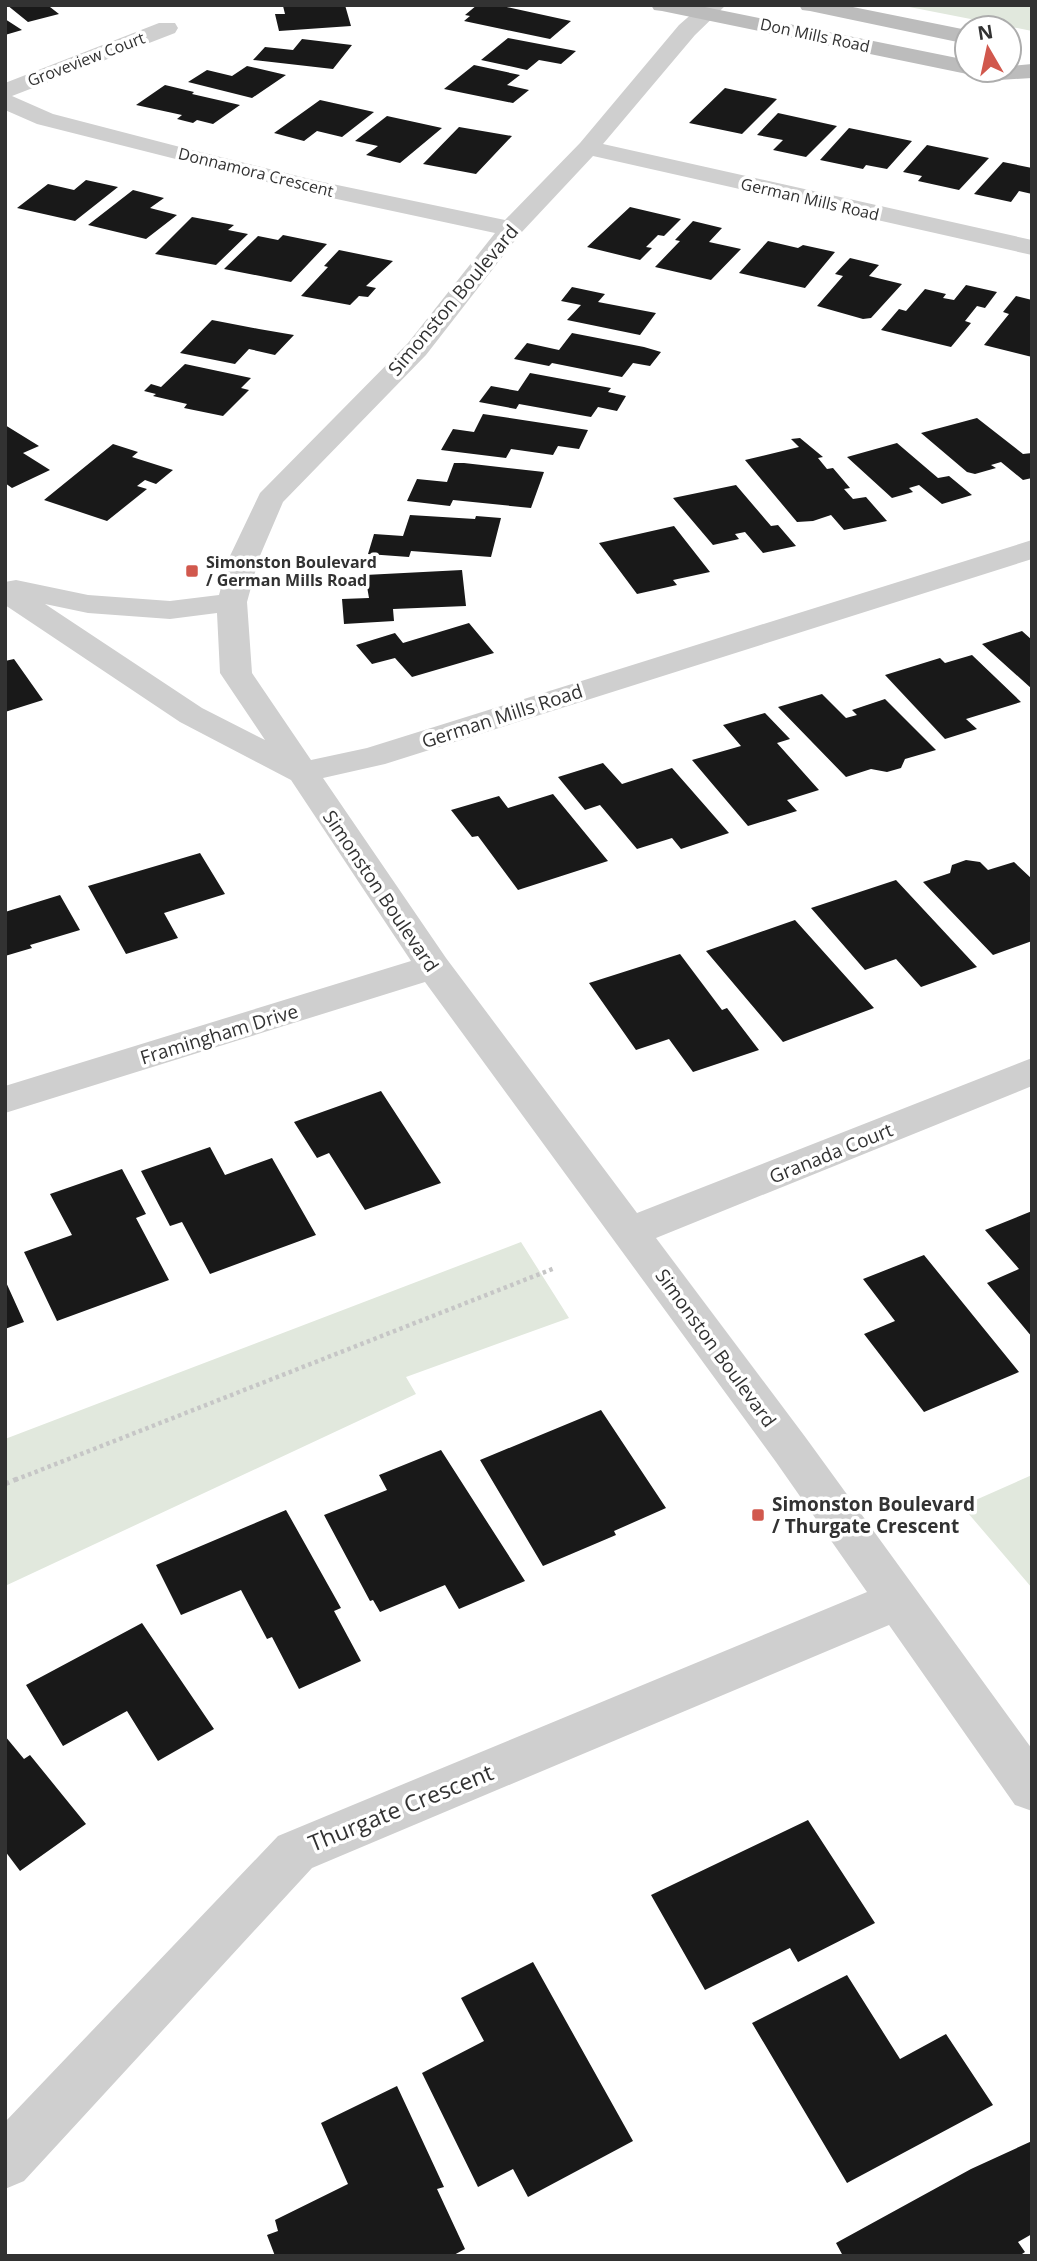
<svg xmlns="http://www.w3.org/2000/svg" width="1037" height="2261" font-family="'Open Sans',sans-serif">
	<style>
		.green { fill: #e1e8dd }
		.building { fill: #191919 }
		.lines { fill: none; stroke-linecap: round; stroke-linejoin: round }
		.path-far1 { stroke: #c6c6c6; stroke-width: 4.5; stroke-dasharray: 3.5 3.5; stroke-linecap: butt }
		.path { stroke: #c6c6c6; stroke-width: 5; stroke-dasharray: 4.5 4.5; stroke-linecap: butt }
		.street { fill: #cfcfcf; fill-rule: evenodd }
		.secondary { fill: #bcbcbc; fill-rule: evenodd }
		.poi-dot { fill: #d1584d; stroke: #fff; stroke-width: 2.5 }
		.labels { text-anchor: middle; stroke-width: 7; stroke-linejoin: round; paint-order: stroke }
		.far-street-label { font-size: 16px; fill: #323232; stroke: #fff }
		.far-poi-label { font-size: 16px; font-weight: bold; fill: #323232; stroke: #fff; text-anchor: start }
		.street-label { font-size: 19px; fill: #323232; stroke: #fff }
		.poi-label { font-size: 19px; font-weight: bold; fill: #323232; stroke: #fff; text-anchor: start }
		.near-street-label { font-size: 23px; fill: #323232; stroke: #fff }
	</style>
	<rect width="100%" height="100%" fill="#fff"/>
	<!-- green -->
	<path class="green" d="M899,5h133v26z
		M521,1242l48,76 -163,59 10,17 -411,192v-147z
		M1032,1475v113l-70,-82z"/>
	<!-- building -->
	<path class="building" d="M7,5h47l-4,2 9,7 -31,8z
		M345,5l6,21 -72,5 -4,-17h10l-2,-8z
		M477,5h21l73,16 -21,18 -86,-18 6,-5 -5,-1z
		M5,19l17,11 -17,5z
		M508,38l68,13 -15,13 -22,-4 -12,10 -46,-10z
		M302,39l50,6 -19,24 -80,-9 12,-13 28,3z
		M474,65l46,10 -13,10 22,5 -16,13 -69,-14z
		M247,66l39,9 -34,23 -64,-16 19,-12 25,6z
		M165,85l29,7 -2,2 48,11 -27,19 -16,-4 -4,3 -16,-4 5,-4 -46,-10z
		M725,88l9,2 43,9 -35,35 -53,-11z
		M320,100l54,12 -32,25 -25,-6 -13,10 -30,-8z
		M778,113l59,13 -31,31 -33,-7 10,-10 -26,-5z
		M387,116l55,12 -42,35 -34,-8 12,-9 -23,-5z
		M459,127l53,9 -36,38 -53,-10z
		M849,128l63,13 -25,28 -21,-4 -3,4 -43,-9z
		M927,145l62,13 -30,32 -41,-9 4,-5 -19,-4z
		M1003,162l29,6v26l-13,-3 -8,11 -37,-8z
		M86,180l32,7 -43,34 -58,-13 31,-24 26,6z
		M133,190l31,8 -14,10 27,7 -31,24 -58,-14z
		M630,207l51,12 -17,17 -6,-1 -12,12 6,1 -12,12 -53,-13z
		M192,217l42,8 -6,5 20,4 -32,31 -61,-11z
		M693,221l29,7 -13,14 32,7 -30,31 -56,-13 25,-26 -5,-1z
		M283,235l44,9 -36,38 -67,-13 34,-33 20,4z
		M768,241l30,7 5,-3 32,7 -30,36 -66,-15z
		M339,250l54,11 -27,25 10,2 -8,9 -9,-1 -9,9 -49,-9 27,-29 -4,-1z
		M850,258l29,7 -10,11 33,8 -31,34 -8,1 -46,-13 26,-30 -8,-2z
		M966,285l31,7 -12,16 -8,-2 -12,15 6,2 -20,24 -70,-17 18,-21 7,2 19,-22 21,5 -3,4 11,2z
		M572,287l33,7 -7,8 58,11 -16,22 -73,-15 14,-15 -20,-4z
		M1016,296l16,4v57l-48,-12 25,-31 -6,-2z
		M212,320l47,9 35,6 -19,20 -26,-6 -14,15 -55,-11z
		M572,333l72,14 17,5 -11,14 -17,-3 -11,14 -70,-14 -3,3 -35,-7 13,-16 32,7z
		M185,364l66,14 -10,10 8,2 -26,26 -39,-8 3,-4 -34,-8 3,-2 -12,-3 7,-7 10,3z
		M530,373l81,15 -3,4 18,4 -9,15 -19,-4 -7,10 -72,-13 -3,5 -37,-7 12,-16 27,5z
		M483,414l105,16 -9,19 -21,-3 -5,9 -42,-6 -5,9 -65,-8 12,-21 21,3z
		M977,418l46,36 9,-1v25l-9,2 -22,-18 -10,3 5,3 -21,6 -8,-2 -46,-39z
		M5,425l34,21 -16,7 27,17 -38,18 -7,-5z
		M800,438l23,19 -5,1 9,11 6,-1 17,20 -6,1 9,10 13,-2 21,24 -43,9 -13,-15 -18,6 -16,1 -52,-62 54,-13 -8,-8z
		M897,443l41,35 11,-2 23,19 -30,9 -23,-19 -10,3 4,4 -21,6 -45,-41z
		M113,444l25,8 -6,5 41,13 -17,14 -11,-4 -8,6 10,3 -40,32 -63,-21z
		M454,463h10l80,9 -13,36 -78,-8 -3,6 -43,-5 10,-22 30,3z
		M736,485l35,41 7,-1 18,21 -33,7 -18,-21 -10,2 4,5 -26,6 -40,-47z
		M410,515l65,4 1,-3 25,2 -10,39 -80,-6 -2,6 -41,-3 6,-20 29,2z
		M674,526l36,46 -37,8 4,5 -40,9 -38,-51z
		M462,570l4,36 -73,3 1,12 -50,3 -2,-25 27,-1 -4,-23z
		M469,623l25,30 -82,24 -17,-19 -23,6 -16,-19 39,-12 8,10z
		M1022,631l10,9v49l-50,-45z
		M972,655l49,47 -55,17 11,10 -32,10 -60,-64 55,-17 5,5z
		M14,659l29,41 -38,12v-51z
		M822,694l24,24 11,-3 -5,-5 33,-11 51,51 -31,9 -4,9 -14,4 -16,-3 -25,8 -68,-70z
		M765,713l25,26 -13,4 42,47 -32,10 10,11 -49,15 -56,-66 49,-14 -18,-21z
		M603,763l19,21 50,-16 57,65 -48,16 -9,-11 -35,11 -37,-44 -15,5 -27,-33z
		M553,794l55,67 -90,29 -40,-54 -6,1 -21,-27 48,-14 9,12z
		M200,853l25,41 -61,19 14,25 -52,16 -38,-68z
		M966,860l14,2 8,8 26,-8 18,17v62l-39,14 -70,-73 27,-9 2,-8z
		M896,880l81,87 -56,20 -25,-28 -31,11 -54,-62z
		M60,895l20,35 -50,15 2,3 -27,8v-44z
		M795,920l79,88 -91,34 -77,-91z
		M680,954l42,56 5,-2 32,42 -66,22 -24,-33 -33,11 -47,-67z
		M381,1091l60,92 -76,27 -36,-57 -12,5 -23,-36z
		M210,1147l15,28 47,-17 44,77 -106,39 -28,-52 -12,4 -29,-55z
		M122,1169l24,45 -10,4 33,62 -112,41 -33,-69 48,-17 -22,-41z
		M1032,1211v126l-45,-54 32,-14 -34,-39z
		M924,1255l95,117 -95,40 -60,-78 31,-13 -32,-42z
		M5,1280l19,42 -19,7z
		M601,1410l65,98 -52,23 2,4 -73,31 -63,-106z
		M441,1450l84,131 -66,28 -14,-24 -65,27 -7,-12 -3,1 -46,-86 63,-25 -8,-15z
		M286,1510l55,98 -7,3 27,50 -62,28 -27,-52 -5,2 -26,-49 -60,25 -25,-50z
		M142,1623l72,106 -56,32 -31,-50 -64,35 -37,-61z
		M5,1736l19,23 6,-4 56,69 -66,47 -15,-20z
		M808,1820l67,103 -77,39 -8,-14 -85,42 -54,-95z
		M533,1962l100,179 -105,56 -15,-28 -35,18 -56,-114 62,-32 -23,-43z
		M847,1975l53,84 46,-25 47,71 -146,78 -95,-160z
		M397,2086l47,101 -7,2 28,60 -13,7h-177l-8,-21 11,-4 -3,-11 73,-36 -27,-61z
		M1032,2141v93l-14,8 7,10 -6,4h-176l-7,-13 135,-74z"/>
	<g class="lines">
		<!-- path-far1 -->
		<path class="path-far1" d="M15,1480l540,-212"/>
		<!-- path -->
		<path class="path" d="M5,1484l14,-6"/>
		<!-- street -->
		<path class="street" d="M702,5h24l-31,30 -92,109 429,96v15l-439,-99 -73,78 -94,121 -143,147 -24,56 -12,44 5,71 59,87 56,-12 665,-208v19l-647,205 -62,14 123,180 191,255 395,-155v28l-376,152 150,200 226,311v62l-17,-6 -126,-180 -577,243 -288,313 -19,8v-67l273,-286 589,-244 -91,-130 -351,-480 -420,131v-27l406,-125 -120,-181 -111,-58 -175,-117v-23l11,-2 72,15 82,6 49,-6 10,-37 31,-65 148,-150 87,-110 -177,-38 -281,-71 -32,-14v-27l154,-60h16l3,5 -3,5 -163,63 41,18 127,33 138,34 187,39 75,-77 99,-118zM45,604l43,9 82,6 47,-6 3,60 45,67 -63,-32z"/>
		<!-- secondary -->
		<path class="secondary" d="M651,5h44l272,55v10h42v-4l23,-2v14l-33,2 -26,-8 -6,2 -305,-63 -8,-1z
			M799,5h44l124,25v14l-157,-33 -8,-1z"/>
	</g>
	<!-- markers -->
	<g class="poi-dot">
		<rect x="185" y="564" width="14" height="14" rx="3.5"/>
		<rect x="751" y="1508" width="14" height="14" rx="3.5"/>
	</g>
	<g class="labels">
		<!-- far-street labels -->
		<g class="far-street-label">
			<text transform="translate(815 35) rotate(12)" y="6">Don Mills Road</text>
			<text transform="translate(86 59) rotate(-21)" y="6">Groveview Court</text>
			<text transform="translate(256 172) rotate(14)" y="6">Donnamora Crescent</text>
			<text transform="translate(810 199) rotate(13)" y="6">German Mills Road</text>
		</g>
		<!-- far-poi labels -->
		<g class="far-poi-label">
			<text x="206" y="568">Simonston Boulevard<tspan x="206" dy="18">/ German Mills Road</tspan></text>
		</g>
		<!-- street labels -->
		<g class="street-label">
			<text transform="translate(453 300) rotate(-50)" y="7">Simonston Boulevard</text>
			<text transform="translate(502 716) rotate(-18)" y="7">German Mills Road</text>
			<text transform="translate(381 891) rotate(56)" y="7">Simonston Boulevard</text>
			<text transform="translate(219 1034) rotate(-17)" y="7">Framingham Drive</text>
			<text transform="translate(831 1153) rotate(-22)" y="7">Granada Court</text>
			<text transform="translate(716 1348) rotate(54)" y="7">Simonston Boulevard</text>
		</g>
		<!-- poi labels -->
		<g class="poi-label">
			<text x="772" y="1511">Simonston Boulevard<tspan x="772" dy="22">/ Thurgate Crescent</tspan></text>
		</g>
		<!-- near-street labels -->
		<g class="near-street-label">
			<text transform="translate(401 1808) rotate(-22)" y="8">Thurgate Crescent</text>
		</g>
	</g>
	<!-- border -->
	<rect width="1037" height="2261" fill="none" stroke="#323232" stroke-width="14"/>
	<!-- north arrow -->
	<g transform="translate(988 49) rotate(351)"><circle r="33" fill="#ffffff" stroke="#adadad" stroke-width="2"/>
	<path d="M0-5L12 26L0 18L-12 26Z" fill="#d1584d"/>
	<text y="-10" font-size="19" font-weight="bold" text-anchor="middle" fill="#323232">N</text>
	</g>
</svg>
